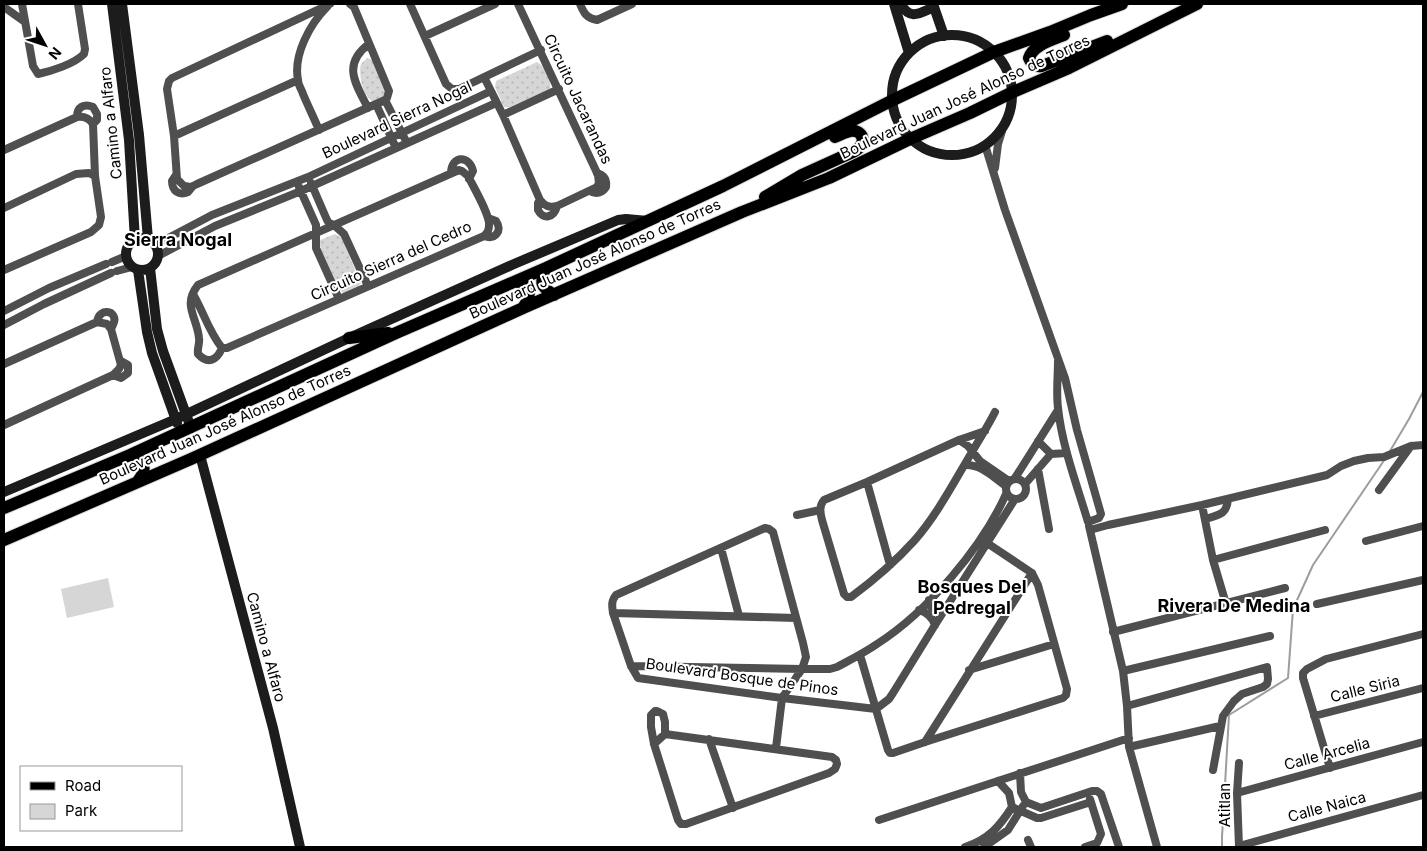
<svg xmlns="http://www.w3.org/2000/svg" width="1427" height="851" font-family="Inter,sans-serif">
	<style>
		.green { fill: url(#green-dots) }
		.pitch { fill: #d6d6d6 }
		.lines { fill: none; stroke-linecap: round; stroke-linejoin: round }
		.stream { stroke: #9d9d9d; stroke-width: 2 }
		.primary-casing { stroke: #dbdbdb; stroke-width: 14 }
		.street { stroke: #4f4f4f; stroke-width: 8 }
		.secondary { stroke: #1c1c1c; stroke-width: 10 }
		.primary { stroke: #000; stroke-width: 12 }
		.labels { text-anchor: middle; stroke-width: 4; stroke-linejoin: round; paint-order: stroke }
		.street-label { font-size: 15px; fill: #000; stroke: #fff }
		.quarter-label { font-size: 18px; font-weight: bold; fill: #000; stroke: #fff }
	</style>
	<defs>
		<pattern id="green-dots" width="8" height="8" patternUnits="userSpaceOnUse" patternTransform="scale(1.25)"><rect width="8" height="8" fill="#d6d6d6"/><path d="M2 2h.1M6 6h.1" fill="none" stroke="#b6b6b6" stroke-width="1.8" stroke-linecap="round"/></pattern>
	</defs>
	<rect width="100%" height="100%" fill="#fff"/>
	<!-- green -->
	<path class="green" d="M367,58l6,2 14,32 -1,4 -12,6c-11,-4 -16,-28 -13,-38z
		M537,62c8,3 15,19 13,27l-40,18h-6l-9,-20 1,-6z
		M335,234l6,3 20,46 -2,4 -15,6 -6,-4 -19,-45 1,-4z"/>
	<!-- pitch -->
	<path class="pitch" d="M108,578l6,29 -47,11 -6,-29z"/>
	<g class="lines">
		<!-- stream -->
		<path class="stream" d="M1390,451l19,-32 14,-27
			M1222,847v-10l7,-122 59,-37 5,-69 20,-44 72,-106"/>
		<!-- primary casing -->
		<g class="primary-casing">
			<path id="primary" d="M1064,35c-12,5 -31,10 -35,23 3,7 6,9 13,8l65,-25
				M765,197l37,-22 53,-24c13,-8 8,-22 -5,-20 -5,1 -11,4 -15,6
				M546,268c-6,15 -6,18 8,27
				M518,281l11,11 -1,8 -5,8
				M349,338l39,-5
				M130,455c14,5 18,14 8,26
				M4,508l126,-53 266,-122 150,-65 177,-82 168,-85 103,-49 56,-20 41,-17 31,-11
				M4,540l187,-81 332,-151 219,-96 87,-34 81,-39 60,-26 43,-21 56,-24 128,-64"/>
		</g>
		<!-- street -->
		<path class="street" d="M22,4l11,62 5,8c14,-3 36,-10 46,-20l1,-5 -7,-45
			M330,4l-158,74 -3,3 -2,8 7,47 3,43 7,7 7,1 6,-3 188,-84 2,-2 2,-7 -35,-84 -4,-3
			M410,4l36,80 6,5h7l82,-39
			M580,4c4,9 6,14 17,16l35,-16
			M4,7l21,15
			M425,36l70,-32
			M484,77l19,38 37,85c5,6 9,8 17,6l40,-19 2,-4 -1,-8 -80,-171
			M385,100l22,43
			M376,104l20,44
			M368,108c-13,-25 -26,-44 1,-64
			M503,115l56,-26
			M77,117c0,-10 7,-14 16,-10l4,7v6l-4,4
			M319,130c-5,-12 -11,-24 -16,-36 -1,-4 -5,-9 -5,-14 -5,-25 12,-56 29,-73
			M174,136l124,-56
			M985,145l20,65 60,168 12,52 24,84 -2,4 -11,4c-11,-37 -26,-76 -30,-114 -2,-16 0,-31 0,-47
			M4,150l73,-33c7,-1 12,1 16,7l2,52 6,41 -2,8 -8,7 -87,38
			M995,168l3,-24 4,-13
			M459,170l3,1 6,5c5,10 22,39 21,49 0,5 -1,7 -5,11l-257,112h-5c-5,12 -14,17 -24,6 -1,-6 2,-11 1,-16 -2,-21 -17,-33 -1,-53z
			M451,173c0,-17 18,-19 22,-2l-4,8
			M176,175l-4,6c0,10 7,15 16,11l5,-6
			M311,183l16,37 2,3 5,2 10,9 24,52
			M299,187l17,38v23l23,51
			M590,191c6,4 12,2 16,-4 1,-8 -2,-12 -9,-14
			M540,200l-2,3v7c5,10 16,8 19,-4
			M4,208l72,-34 13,-1 6,3
			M484,236c11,4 19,-5 12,-15l-8,-3
			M155,245l57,-30 96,-38 183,-86
			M158,256l57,-30 86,-35 195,-88
			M112,262l14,-6
			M117,271l15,-4
			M193,294c10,17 16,38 29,54
			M4,311l45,-23 57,-24
			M97,322c1,-7 6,-12 14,-9 6,5 3,10 0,16
			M4,325l40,-21 67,-31
			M4,364l93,-42 10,2 4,5 10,36 -2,4 -6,6 -109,50
			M113,375l8,3 7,-5v-8l-7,-4
			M985,431l-26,9 -92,42 -43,18c-5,6 -4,12 -2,20l22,74 3,3h4c23,-17 43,-34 63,-56 23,-26 40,-59 58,-89 8,-14 16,-26 23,-40
			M959,440l9,6 12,15 29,20
			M1038,441l13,13
			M965,465c16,-1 28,12 41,21
			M1038,469l11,60
			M1015,478l43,-68
			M1006 489a10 10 0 1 1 20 0a10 10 0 1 1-20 0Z
			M867,482l23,83
			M1025,484l26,-30 16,-1
			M1379,490l32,-44 12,-1
			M1202,505l11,55 13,44
			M797,515l23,-5
			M1205,519c13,-4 22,-4 23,-20
			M1089,526l34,145 4,35 2,41 28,100
			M1090,530l18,-5 94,-20 125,-30 14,-9 13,-5 14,-3 16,-1 27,-11
			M1366,541l57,-15
			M721,548l18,68
			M1213,560l112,-30
			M929,600l2,7c5,4 8,4 14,2
			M1317,604l106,-24
			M919,610c8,2 13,6 16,15
			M613,613l183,5
			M1113,632l172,-44
			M860,655l28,95 2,3h3l32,-11 138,-44 3,-3 1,-6 -29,-104 -6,-12 -51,-34
			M631,666l171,3h28l7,-2c13,-7 27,-14 40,-23 50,-32 105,-96 129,-150
			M969,670l85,-26
			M1123,671l147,-35
			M1127,706l140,-39 1,12 -1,5 -4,3 -21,7 -8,7 -11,15 -10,54
			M1314,716l109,-28
			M709,739l24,69
			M925,742l107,-169
			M654,744l11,-10 167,23 4,3 1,4 -2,5 -6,4 -143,51h-5l-3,-4 -24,-76 -3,-17v-12l4,-4h2l6,3 2,8v12
			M1129,747l91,-21
			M776,748l6,-50 20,-29 4,-12 -3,-14 -30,-111 -4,-3 -4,-1 -149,67c-5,6 -4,11 -3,18l18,53 7,12 144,20 94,11 13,-10 4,-6 42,-68 80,-126
			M1330,768l-27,-90v-5l4,-4 19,-10 97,-25
			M1020,773l1,19 5,10 15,6 51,-17h5l4,3 18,53
			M1237,793l186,-51
			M1012,807l25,11h4l50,-16
			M879,820l250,-82
			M1028,840l3,7
			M1239,846l184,-51
			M965,847c23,-7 35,-21 47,-40l-3,-14 -11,-12
			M984,847l24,-17 15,-24
			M1085,847l12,-4 4,-9 -11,-35
			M1239,847l-2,-54 2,-30"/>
		<!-- secondary -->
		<path class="secondary" d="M112,4l17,136 6,100
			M122,4l17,131 9,104
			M894,4l15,49
			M901,4c9,17 19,9 33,3
			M933,4l11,32
			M892 95a60 60 0 1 1 120 0a60 60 0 1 1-120 0Z
			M126 254a16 16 0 1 1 32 0a16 16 0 1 1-32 0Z
			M150,268l7,61 6,22 28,77
			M138,270l9,62 5,21 25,70
			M200,455l73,273 27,119
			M4,492l172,-73 173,-81 165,-74 104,-44 8,-1 22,2"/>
		<!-- primary -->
		<use href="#primary" class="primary"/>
	</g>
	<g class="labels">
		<!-- street labels -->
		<g class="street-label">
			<text transform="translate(965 97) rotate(-25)" y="5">Boulevard Juan José Alonso de Torres</text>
			<text transform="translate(578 99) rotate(65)" y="5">Circuito Jacarandas</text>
			<text transform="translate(397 120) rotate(-25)" y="5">Boulevard Sierra Nogal</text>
			<text transform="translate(111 123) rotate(-96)" y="5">Camino a Alfaro</text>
			<text transform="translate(595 259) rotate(-24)" y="5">Boulevard Juan José Alonso de Torres</text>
			<text transform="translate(391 261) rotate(-24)" y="5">Circuito Sierra del Cedro</text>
			<text transform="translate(225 425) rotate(-24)" y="5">Boulevard Juan José Alonso de Torres</text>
			<text transform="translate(266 647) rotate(75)" y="5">Camino a Alfaro</text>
			<text transform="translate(742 677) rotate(8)" y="5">Boulevard Bosque de Pinos</text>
			<text transform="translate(1365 689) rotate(-14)" y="5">Calle Siria</text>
			<text transform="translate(1327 754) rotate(-15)" y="5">Calle Arcelia</text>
			<text transform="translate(1225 805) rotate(-90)" y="5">Atitlan</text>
			<text transform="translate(1327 807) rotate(-15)" y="5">Calle Naica</text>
		</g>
		<!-- quarter labels -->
		<g class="quarter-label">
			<text x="178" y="246">Sierra Nogal</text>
			<text x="972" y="593">Bosques Del<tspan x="972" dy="21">Pedregal</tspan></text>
			<text x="1234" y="612">Rivera De Medina</text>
		</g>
	</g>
	<!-- border -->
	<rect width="1427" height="851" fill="none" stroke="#000000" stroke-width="10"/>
	<!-- legend -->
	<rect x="20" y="766" width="162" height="65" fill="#ffffff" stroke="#999999"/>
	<rect x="30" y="782" width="25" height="8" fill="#000000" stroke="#999999"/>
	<text x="65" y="791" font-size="15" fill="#000000">Road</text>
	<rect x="30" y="804" width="25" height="15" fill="#d6d6d6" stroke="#999999"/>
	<text x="65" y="816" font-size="15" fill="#000000">Park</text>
	<!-- north arrow -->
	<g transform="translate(45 45) rotate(130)" stroke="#ffffff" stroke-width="4" paint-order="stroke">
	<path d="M0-4L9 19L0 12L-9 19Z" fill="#000000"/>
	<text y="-8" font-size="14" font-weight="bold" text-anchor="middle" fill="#000000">N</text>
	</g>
</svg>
